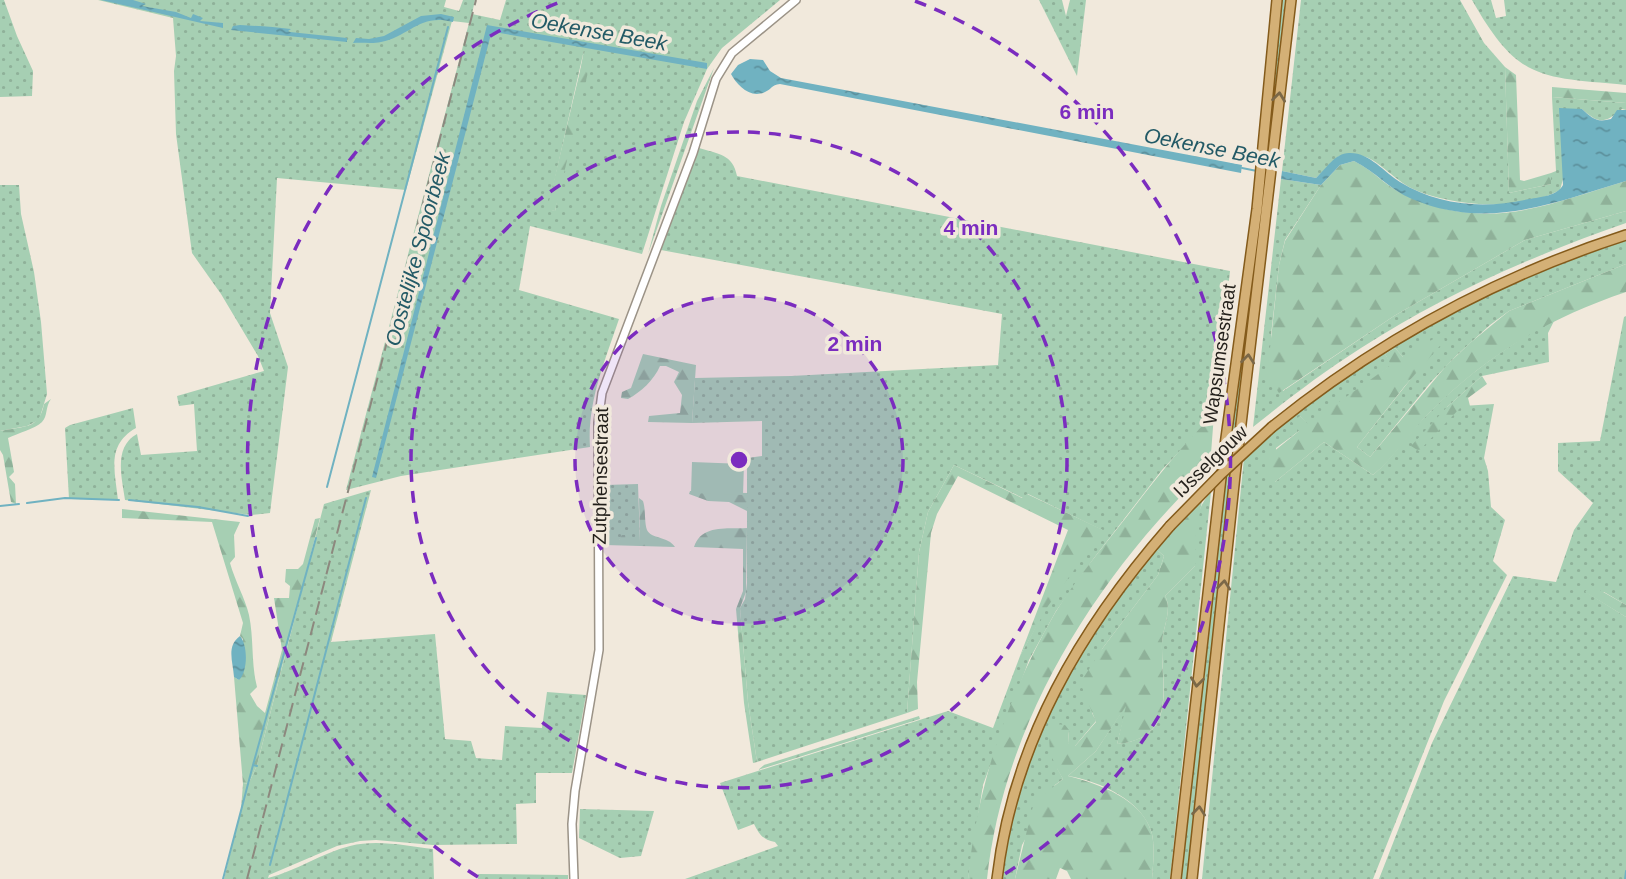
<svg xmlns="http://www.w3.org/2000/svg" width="1626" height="879" font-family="Arial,sans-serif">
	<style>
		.grass { fill: url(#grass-dots); fill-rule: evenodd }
		.forest { fill: url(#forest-firs) }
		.park { fill: #a6cfb3 }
		.water { fill: url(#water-ripples) }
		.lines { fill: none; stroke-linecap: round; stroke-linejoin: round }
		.stream { stroke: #70b2c1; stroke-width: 2 }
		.minor-casing { stroke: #9b9387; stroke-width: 10 }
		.major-casing { stroke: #845b1b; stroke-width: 12 }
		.minor { stroke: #fff; stroke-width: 7 }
		.major { stroke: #d4b076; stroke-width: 9 }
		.rail { stroke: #8d887e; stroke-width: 2; stroke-dasharray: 14 7; stroke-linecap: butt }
		.major-bridge-casing { stroke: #845b1b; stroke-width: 12; stroke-linecap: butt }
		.major-bridge { stroke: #d4b076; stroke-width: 9 }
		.oneway { stroke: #7b6848 }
		.ring { fill: none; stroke: #7b2cbf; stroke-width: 3.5; stroke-dasharray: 12 9 }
		.labels { text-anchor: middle; stroke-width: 7; stroke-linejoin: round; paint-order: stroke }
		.street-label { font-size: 19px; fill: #221f1a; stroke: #f1e9dc }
		.water-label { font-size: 21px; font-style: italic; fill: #235a66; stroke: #f1e9dc }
		.centre { fill: #7b2cbf; stroke: #f1e9dc; stroke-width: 3.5 }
		.ring-label { font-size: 21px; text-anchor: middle; font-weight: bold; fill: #7b2cbf; stroke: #f1e9dc; stroke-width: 7; stroke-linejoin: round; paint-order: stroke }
	</style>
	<defs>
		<pattern id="grass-dots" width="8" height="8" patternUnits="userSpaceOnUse" patternTransform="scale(1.75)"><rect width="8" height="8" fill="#a6cfb3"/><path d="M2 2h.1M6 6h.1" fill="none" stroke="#8fb199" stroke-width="1.8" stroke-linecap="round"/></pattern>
		<pattern id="forest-firs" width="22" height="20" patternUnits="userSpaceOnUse" patternTransform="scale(1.75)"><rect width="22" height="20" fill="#a6cfb3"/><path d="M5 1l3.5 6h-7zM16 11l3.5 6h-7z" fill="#8fb199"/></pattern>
		<pattern id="water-ripples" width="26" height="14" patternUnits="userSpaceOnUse" patternTransform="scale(1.75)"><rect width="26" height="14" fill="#70b2c1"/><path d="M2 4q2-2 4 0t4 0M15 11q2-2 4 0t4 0" fill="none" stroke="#5c909c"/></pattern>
	</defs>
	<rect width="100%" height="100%" fill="#f1e9dc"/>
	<!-- grass -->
	<path class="grass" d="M0,0h4l13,36 16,35 -1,25 -32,1z
		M98,0h348l-2,7 15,4 4,-11h12l-3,14 28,6 6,-20h274l-58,48 -15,21 -23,53 -42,132 -112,-28 -11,64 100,29c-14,42 -32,83 -29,128l-189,29 -55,14 123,-467 -17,-2 -46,169 -129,-12 -7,135 18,54 -18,146 -18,2 -127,-15c-3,-22 -12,-53 12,-66l4,21 56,-4 -3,-47 -15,2 -2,-10 87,-25 -6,-15 -37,-62 -29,-41 -16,-119 -2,-63 2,-15 -3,-38zM584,50l-29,161 -7,-2z
		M1039,0h23l4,16 4,-16h16l-9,76z
		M1280,0h5l-17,165h-4z
		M1301,0h159l24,43 21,24 4,126 42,-9v-11l5,-2 -4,-74 74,6v7l-4,-1c-18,15 -23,15 -40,0l-22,81c-39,22 -109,17 -149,-2 -14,-7 -33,-27 -45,-31 -8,-2 -19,-1 -27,-1l-23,22 -34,-7z
		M1472,0h19l5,18 10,-2 -2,-16h122v85c-87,-8 -108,-4 -154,-85z
		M714,68l-66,186 13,-48 36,-105z
		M699,148c19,6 34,6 38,28l493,95 -16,143 -52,56 -68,88 -38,53 -27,49 -46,125 -15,94h-283l93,-33 -3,-4c-12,-3 -15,-6 -21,-18l-16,6 -18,-47 228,-72 45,17 27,-72 27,-50 55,-76 -74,-36 -5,4 -69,-33 -26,47 -9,40 -12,161 -150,49 -9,-60 -8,-94 5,-9 2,-16v-125l15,-2v-35l-70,2 3,-45 96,-2 207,-11 4,-51 -341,-64z
		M1264,176h3l-78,703h-9l31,-296z
		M1281,179l40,6 -36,55 -6,25 -8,70 12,56 111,-75 131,-76 101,-29v12c-92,32 -183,72 -265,125 -38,24 -73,51 -108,79z
		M0,185h19l2,29 13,58 7,50 6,72 -8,26 -12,6 -27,5z
		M1626,240v24l-117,47 -19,14 -33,30 -27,28 -60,74 -13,-10 64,-81 -18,-9 -8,-9 -10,6 7,11 -84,60 -8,-9 -1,15 -23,17 -1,34 49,-40 49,33c19,-16 33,-39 51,-57 38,-40 82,-72 131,-99l-7,14 1,29 -67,14 -35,31 47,-3 -10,54 4,13 3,36 14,13 -12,41 14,14 -63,126 -71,178h-171l42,-421c25,-21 49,-42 74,-61 95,-69 197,-120 308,-157z
		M1626,316v289l-22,-13h-18l40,25v262h-247l53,-136 81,-167 43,6 18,-52 19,-27 -35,-32v-28l42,-2 24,-124z
		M133,408l3,20c-30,17 -21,43 -18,72l-49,-1 -4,-71 5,-3z
		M638,484l2,57h-15v-6l-6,5h-14v-55z
		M371,490l-40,152 104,-8 10,105 26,2 5,17 26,2 3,-34 37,2 5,-36 39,3 -14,78h-36v30l-20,1 1,40 -84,1 -57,-5 -16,1 -23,5 -68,29 -1,3c28,-7 54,-25 82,-32 27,-7 57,0 83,3l1,30h-210l17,-70 2,-25 6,-1 8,-18 67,-261z
		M1211,492l-41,387h-18c1,-15 3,-30 0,-45 -9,-34 -53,-53 -84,-58l28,-25 32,-49 -11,42c62,-6 44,-58 45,-100 0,-15 11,-34 3,-48l30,-30c-2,-25 -2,-56 16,-74z
		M1156,549l8,7 -6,19 -56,74 -10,64 4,8 -21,25h-5l-2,-3 1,-13 -12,38 6,11 -8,6 -33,60 -7,34h-15c18,-123 75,-237 156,-330z
		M580,809l74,2 -13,45 -21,2 -41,-20z
		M478,874l90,1v4h-90z"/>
	<!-- forest -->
	<path class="forest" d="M585,50l8,1 -38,160 -8,-1z
		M1505,67l11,8 4,105 4,1 27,-8v11l-42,9z
		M1552,87l74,6v10l-74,-6z
		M1354,161c18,8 31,25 49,33 84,39 140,12 223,-13v30l-101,29 -131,76 -115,77 -12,-17 12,-111 6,-24 36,-56 19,-20z
		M1626,264v28c-77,26 -138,62 -196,120 -19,19 -36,46 -57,63l-49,-33 -49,40 -5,1c-6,-6 -6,-17 -3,-26l32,-26 -7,-9 8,-6 8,8 83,-59 -6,-11 10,-6 8,9 37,-22 5,5 -41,47 -47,60 13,10 76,-91 24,-23 39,-32z
		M643,354l53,11 -4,58 -44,-1 1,-6 31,-3 2,-18 -8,-13 5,-10 -13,-6h-6c-6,14 -19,26 -32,33l-7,-1 1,-6 9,-4z
		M1482,376l5,8 -19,14 2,8 -9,1 -42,44 -8,-5 36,-39z
		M51,399c-6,8 -3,17 -9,23 -7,7 -24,11 -34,16l6,34 -5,5 6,7 1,20 -5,-2 -8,-47 -3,-5v-19c23,-5 39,-1 44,-27z
		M1214,414l-4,53c-113,108 -206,254 -223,412h-19c9,-93 40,-185 87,-266 21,-34 48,-66 73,-98 27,-35 54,-70 86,-101z
		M954,465l68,33 5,-4 76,36 -55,76 -28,50 48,-126 -110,-54 -21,38 -6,19 -14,149 1,27 -11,4 12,-161 9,-40z
		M690,491l57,2v18l-18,-9 -21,-1 -19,-7z
		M639,498l4,3c3,9 1,20 4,29 4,9 21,6 28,17l-70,-2v-5h14l3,-5h3l1,6h14z
		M1202,501l-7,38v27l-30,30c8,14 -3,33 -3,48 -1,43 16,94 -45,100l9,-38 -30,45 -28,25c31,8 75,23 84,58 3,15 1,30 0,45h-81l-4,-8 -7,-3 -4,11h-41l19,-77 29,-23c-10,-16 -21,-38 -7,-55l9,1 4,5 -1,13 7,3 21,-24 -14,-35v-7l20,-31 56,-74 6,-19 -8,-7z
		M122,509l118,13 -6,13 1,22 -5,6c5,18 15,35 19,52 5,24 2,49 8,72l-7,7 7,12 8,7 17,-63 -8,-52h15l1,-12 -5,-4 1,-13h12l5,-5 12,-45 5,-1 -63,247 -8,18 -6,1 -9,-107 5,3 4,-41 -3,-3 3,-13 -31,-101 -90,-4z
		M747,528l-1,64 -6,16 8,94 9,60 -4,1 -9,-60 -8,-94 7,-18v-42l-49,-2c7,-23 34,-18 53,-19z
		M1591,585l35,20v12l-41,-25z
		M919,716l1,3 -162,51 6,-5z"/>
	<!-- park -->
	<path class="park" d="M692,462l52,2 -1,31 -52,-2z"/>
	<!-- water -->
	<path class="water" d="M101,0h32l13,4 -4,2 34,6 15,6 2,-4 10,4 -3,3 23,2v5z
		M441,14l13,3 -1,5c-33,-9 -43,14 -72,20 -9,2 -19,0 -28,1l3,-5 13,1 15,-3 37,-20z
		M240,25c18,1 34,2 51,4l-3,2 2,1 57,6v4l-116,-12 2,-4z
		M487,25l220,38v6l-213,-37 -3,2 -115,444 -4,-1z
		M750,59l13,1 7,11 11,7 461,87 -1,8 -461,-89c-9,1 -8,5 -15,8 -15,7 -28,-7 -34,-18l7,-9z
		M1559,108l23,1c10,9 14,14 29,10l6,-9h9v71c-73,22 -138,50 -214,18 -22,-9 -37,-28 -58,-38l-14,4 -19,20 -40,-6 1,-8 34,7c10,-9 19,-25 33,-25 20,-1 35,19 51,29 39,24 85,27 129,17 12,-2 28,-3 34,-14z
		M240,636c8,9 8,36 -1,44l-5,-3c-1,-15 -8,-31 6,-41z"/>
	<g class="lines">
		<!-- stream -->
		<path class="stream" d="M1242,168l15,3
			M327,487l121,-460
			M129,500l69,7 50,9
			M27,503l38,-5 54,2
			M0,506l19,-2
			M253,765l63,-227
			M270,865l96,-367
			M223,879l30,-114 4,1
			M1625,879l1,-8"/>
		<!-- minor casing -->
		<g class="minor-casing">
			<path id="minor" d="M574,879l-2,-55 3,-33 24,-141 -1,-227 4,-30 91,-240 23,-74 16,-26 64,-53"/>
		</g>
		<!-- major casing -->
		<g class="major-casing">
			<path id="major" d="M1272,427c106,-86 224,-150 354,-192
				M997,879c16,-137 84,-251 173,-353
				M1176,879l47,-419 34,-251 20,-209
				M1192,879l43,-404 56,-475"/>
		</g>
		<!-- minor -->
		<use href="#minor" class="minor"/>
		<!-- major -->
		<use href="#major" class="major"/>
		<!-- rail -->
		<path class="rail" d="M247,879l229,-879"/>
		<!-- major-bridge casing -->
		<g class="major-bridge-casing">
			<path id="major-bridge" d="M1170,526l50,-51 52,-48"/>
		</g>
		<!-- major-bridge -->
		<use href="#major-bridge" class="major-bridge"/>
	</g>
	<!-- one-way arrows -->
	<defs><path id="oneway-chevron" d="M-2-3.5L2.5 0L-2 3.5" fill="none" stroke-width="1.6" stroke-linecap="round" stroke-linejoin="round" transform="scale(1.75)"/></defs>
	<g class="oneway">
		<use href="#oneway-chevron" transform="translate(1279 97) rotate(-83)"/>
		<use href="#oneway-chevron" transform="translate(1248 359) rotate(-84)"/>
		<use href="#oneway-chevron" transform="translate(1224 585) rotate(-84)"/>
		<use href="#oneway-chevron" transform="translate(1197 682) rotate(97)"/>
		<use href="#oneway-chevron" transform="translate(1199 811) rotate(-84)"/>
	</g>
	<!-- distance rings -->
	<circle cx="739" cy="460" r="164" fill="#7b2cbf" fill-opacity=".12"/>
	<g class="ring">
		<circle cx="739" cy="460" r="164"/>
		<circle cx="739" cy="460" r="328"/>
		<path d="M478 877A492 492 0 0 1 563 1M915 1A492 492 0 0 1 1000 877"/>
	</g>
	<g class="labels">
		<!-- street labels -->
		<g class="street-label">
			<text transform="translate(1219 354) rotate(-82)" y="7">Wapsumsestraat</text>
			<text transform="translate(1210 461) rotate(-44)" y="7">IJsselgouw</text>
			<text transform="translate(600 476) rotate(-89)" y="7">Zutphensestraat</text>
		</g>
		<!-- water labels -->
		<g class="water-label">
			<text transform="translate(599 32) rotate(10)" y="7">Oekense Beek</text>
			<text transform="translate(1212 148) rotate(11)" y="7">Oekense Beek</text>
			<text transform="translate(418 249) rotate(-75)" y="7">Oostelijke Spoorbeek</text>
		</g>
	</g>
	<circle cx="739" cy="460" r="10" class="centre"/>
	<g class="ring-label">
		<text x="1087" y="119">6 min</text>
		<text x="971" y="235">4 min</text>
		<text x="855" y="351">2 min</text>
	</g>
</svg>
